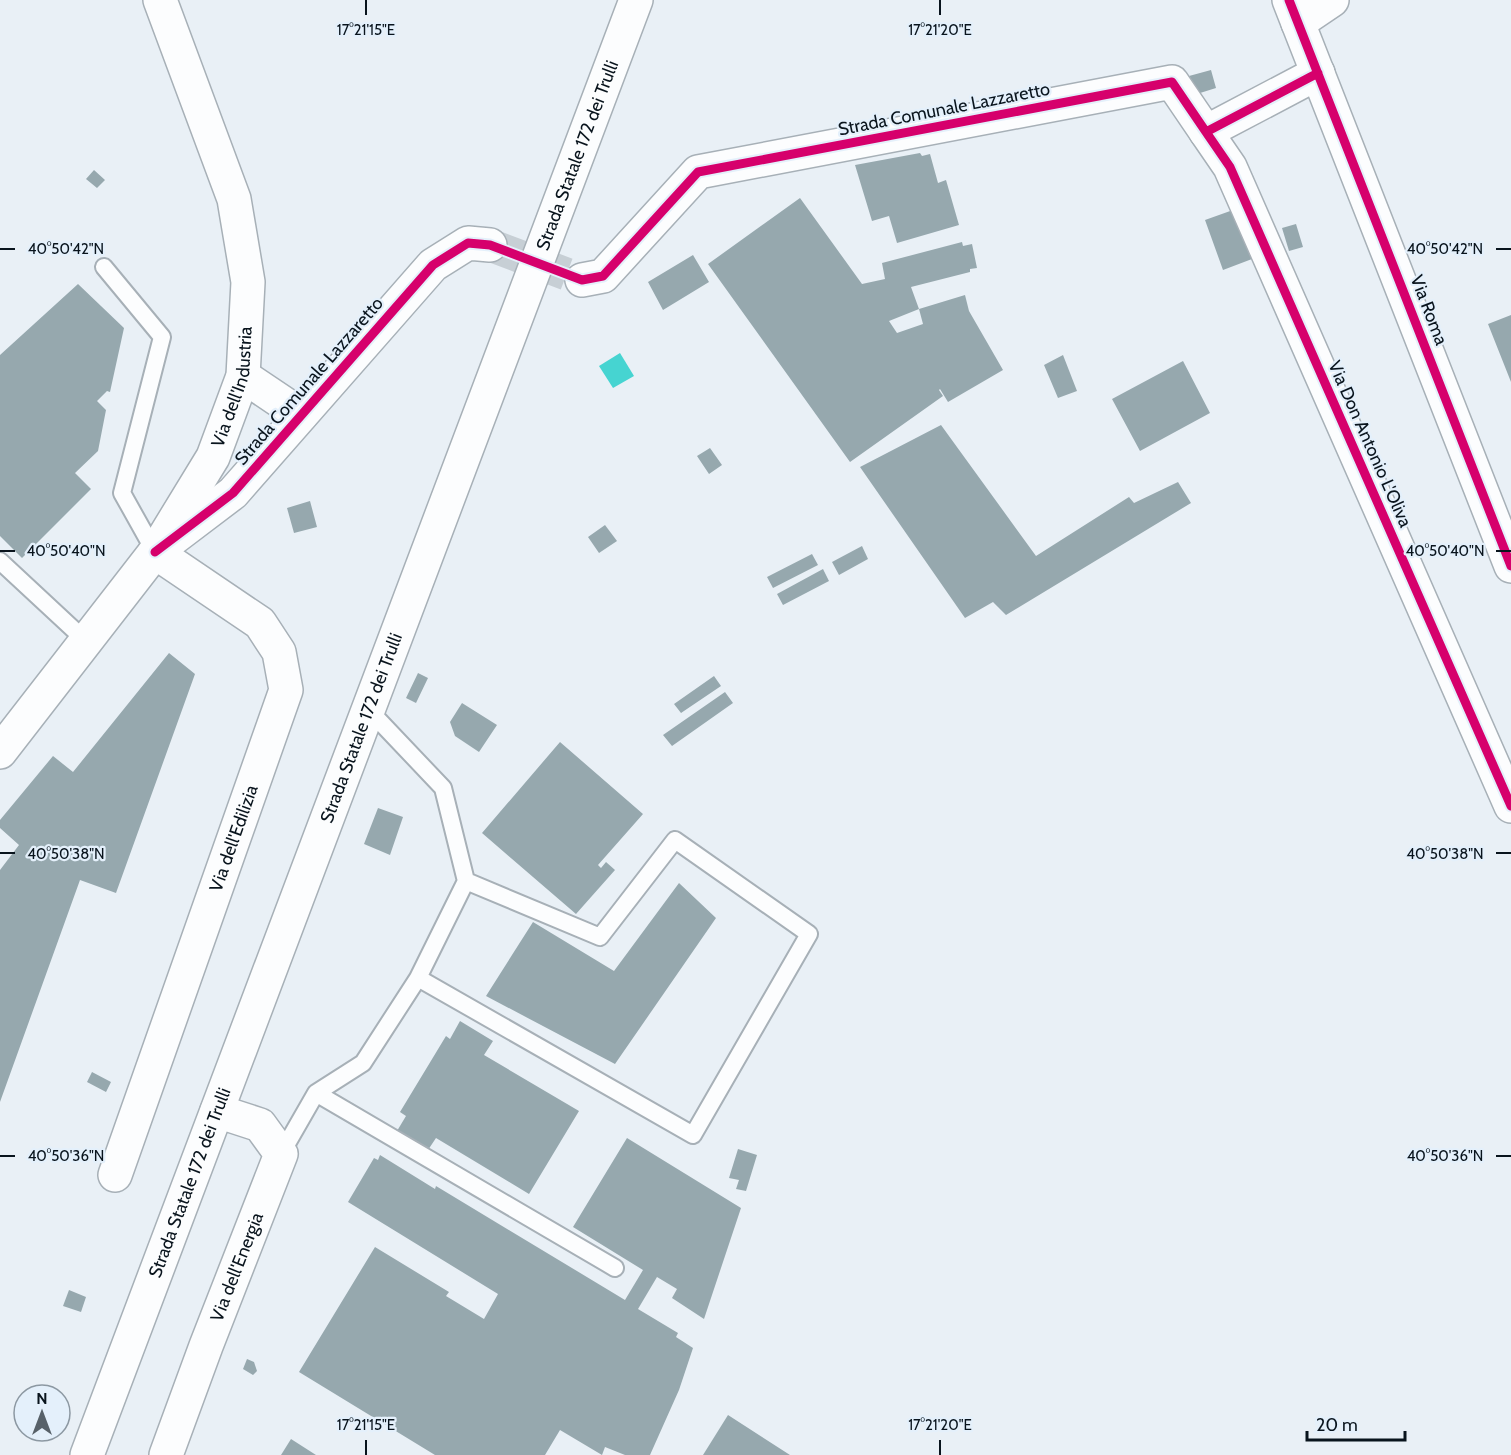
<svg xmlns="http://www.w3.org/2000/svg" width="1511" height="1455" font-family="Cabin,sans-serif">
	<style>
		.water { fill: #46d4d1 }
		.building { fill: #96a8ae }
		.lines { fill: none; stroke-linecap: round; stroke-linejoin: round }
		.minor-tunnel { stroke: #c7cfd5; stroke-width: 33; stroke-dasharray: 33 16; stroke-linecap: butt }
		.service-casing { stroke: #a7b0b7; stroke-width: 20 }
		.minor-casing { stroke: #a7b0b7; stroke-width: 36 }
		.tertiary-casing { stroke: #a7b0b7; stroke-width: 36 }
		.primary-casing { stroke: #a7b0b7; stroke-width: 36 }
		.service { stroke: #fcfdfe; stroke-width: 16 }
		.minor { stroke: #fcfdfe; stroke-width: 33 }
		.tertiary { stroke: #fcfdfe; stroke-width: 33 }
		.primary { stroke: #fcfdfe; stroke-width: 33 }
		.cycleway-casing { stroke: #e4f0fb; stroke-width: 13 }
		.cycleway { stroke: #d6006c; stroke-width: 9 }
		.ticks { fill: none; stroke: #09141d; stroke-width: 2 }
		.labels { text-anchor: middle; stroke-width: 4.5; stroke-linejoin: round; paint-order: stroke }
		.street-label { font-size: 18px; fill: #09141d; stroke: #e4f0fb }
		.ticks-label { font-size: 15px; text-anchor: middle; fill: #09141d; stroke: #e4f0fb; stroke-width: 4.5; stroke-linejoin: round; paint-order: stroke }
	</style>
	<rect width="100%" height="100%" fill="#e9f0f6"/>
	<!-- water -->
	<path class="water" d="M620,353l14,23 -21,12 -14,-22z"/>
	<!-- building -->
	<path class="building" d="M1211,70l5,18 -16,5 -11,-17z
		M920,153l2,3 8,-2 8,29 8,-3 13,45 -62,18 -8,-27 -17,5 -17,-56z
		M94,170l11,10 -8,8 -11,-9z
		M800,198l62,86 23,-5 -3,-16 80,-21 1,4 9,-2 5,24 -7,1v3l-59,15 8,22 -30,12 8,12 26,-9 -4,-15 46,-14 4,16 34,59 -55,32 -8,-13 -1,1 4,6 -93,66 -142,-198z
		M1233,210l19,49 -29,11 -18,-50z
		M1296,224l7,23 -14,4 -7,-23z
		M693,255l16,27 -46,28 -15,-28z
		M78,284l46,44 -14,64 -3,-1 -10,10 9,9 -8,41 -23,22 16,16 -69,69 -22,-22v-181z
		M1511,315v67l-23,-58z
		M1063,355l14,36 -19,7 -14,-33z
		M1183,361l27,52 -70,38 -28,-52z
		M941,425l95,131 93,-59 5,6 44,-21 13,21 -185,112 -13,-13 -28,16 -105,-151z
		M710,448l12,17 -13,9 -12,-18z
		M310,501l7,26 -23,6 -7,-25z
		M605,525l12,16 -18,12 -11,-16z
		M862,546l6,13 -29,16 -7,-13z
		M812,554l6,11 -45,23 -6,-11z
		M823,569l6,12 -46,24 -6,-11z
		M169,653l26,21 -79,219 -36,-13 -80,222v-232l19,-25 -19,-17v-8l53,-64 20,16z
		M418,673l10,5 -12,25 -10,-5z
		M714,676l7,10 -40,27 -7,-9z
		M725,692l8,11 -61,43 -9,-11z
		M462,703l35,22 -18,27 -24,-16 -5,-14z
		M560,742l83,72 -45,51 3,3 5,-6 9,8 -39,44 -94,-81z
		M378,808l25,9 -13,38 -26,-11z
		M679,883l37,35 -101,146 -129,-68 47,-74 81,49z
		M460,1021l33,20 -9,14 95,56 -50,83 -93,-56 -8,12 -31,-19 9,-15 -6,-4 46,-76 4,3z
		M92,1072l19,10 -5,10 -19,-10z
		M627,1138l114,70 -37,111 -32,-21 5,-9 -20,-12 -19,32 40,24 -2,4 17,11 -14,42 -29,65h-25l-20,-8 -3,8 -42,-25 -15,25h-110l-136,-83 76,-125 74,45 -3,4 38,23 14,-25 -150,-92 26,-44 4,2 2,-5 55,34 1,-3 189,114 18,-30 -70,-43z
		M738,1149l19,6 -11,36 -10,-2 3,-9 -10,-2z
		M69,1290l17,7 -5,15 -18,-6z
		M247,1359l7,3 3,9 -4,4 -10,-6z
		M728,1415l62,40h-87z
		M291,1439l25,16h-35z"/>
	<g class="lines">
		<!-- minor-tunnel -->
		<path class="minor-tunnel" d="M490,245l92,35"/>
		<!-- service casing -->
		<g class="service-casing">
			<path id="service" d="M104,267l58,70 -40,156 33,59
				M0,561l86,80
				M418,978l275,157 116,-201 -134,-94 -75,97 -134,-56
				M316,1093l299,175
				M281,1154l35,-61 47,-30 55,-85 48,-97 -23,-93 -75,-79"/>
		</g>
		<!-- minor casing -->
		<g class="minor-casing">
			<g id="minor">
				<path d="M1298,23l34,-23"/>
				<path d="M1206,132l24,35 281,639"/>
				<path d="M582,280l21,-4 95,-104 474,-90 34,50 112,-59"/>
				<path d="M243,376l58,39"/>
				<path d="M171,540l62,-47 200,-228 35,-22 22,2"/>
				<path id="s1" d="M0,752l155,-200 58,-95 30,-81 5,-94 -14,-83 -74,-199"/>
				<path id="s2" d="M115,1175l171,-485 -7,-38 -19,-29 -105,-71"/>
				<path id="s3" d="M166,1455l40,-109 75,-192 -21,-29 -43,-14"/>
			</g>
		</g>
		<!-- tertiary casing -->
		<g class="tertiary-casing">
			<path id="tertiary" d="M1289,0l222,566"/>
		</g>
		<!-- primary casing -->
		<g class="primary-casing">
			<g id="primary">
				<path id="s4" d="M87,1455l549,-1455"/>
			</g>
		</g>
		<!-- service -->
		<use href="#service" class="service"/>
		<!-- minor -->
		<use href="#minor" class="minor"/>
		<!-- tertiary -->
		<use href="#tertiary" class="tertiary"/>
		<!-- primary -->
		<use href="#primary" class="primary"/>
		<!-- cycleway casing -->
		<g class="cycleway-casing">
			<path id="cycleway" d="M1289,0l222,566
				M1206,132l24,35 281,639
				M155,552l78,-59 200,-228 35,-22 22,2 92,35 21,-4 95,-104 474,-90 34,50 112,-59"/>
		</g>
		<!-- cycleway -->
		<use href="#cycleway" class="cycleway"/>
	</g>
	<!-- ticks -->
	<path class="ticks" d="M366,0v15M940,0v15M0,249h15M1496,249h15M0,551h15M1496,551h15M0,853h15M1496,853h15M0,1156h15M1496,1156h15M366,1440v15M940,1440v15"/>
	<g class="labels">
		<!-- street labels -->
		<g class="street-label">
			<text transform="translate(944 109) rotate(-11)" y="6">Strada Comunale Lazzaretto</text>
			<text dy="6" stroke="none"><textPath href="#s4" startOffset="1389">Strada Statale 172 dei Trulli</textPath></text>
			<text transform="translate(1429 310) rotate(69)" y="6">Via Roma</text>
			<text transform="translate(309 381) rotate(-49)" y="6">Strada Comunale Lazzaretto</text>
			<text dy="6" stroke="none"><textPath href="#s1" startOffset="438">Via dell'Industria</textPath></text>
			<text transform="translate(1370 444) rotate(66)" y="6">Via Don Antonio L'Oliva</text>
			<text dy="6" stroke="none"><textPath href="#s4" startOffset="777">Strada Statale 172 dei Trulli</textPath></text>
			<text dy="6" stroke="none"><textPath href="#s2" startOffset="357">Via dell'Edilizia</textPath></text>
			<text dy="6" stroke="none"><textPath href="#s4" startOffset="291">Strada Statale 172 dei Trulli</textPath></text>
			<text dy="6" stroke="none"><textPath href="#s3" startOffset="201">Via dell'Energia</textPath></text>
		</g>
	</g>
	<g class="ticks-label">
		<text x="366" y="35">17°21'15"E</text>
		<text x="940" y="35">17°21'20"E</text>
		<text x="66" y="254">40°50'42"N</text>
		<text x="1445" y="254">40°50'42"N</text>
		<text x="66" y="556">40°50'40"N</text>
		<text x="1445" y="556">40°50'40"N</text>
		<text x="66" y="859">40°50'38"N</text>
		<text x="1445" y="859">40°50'38"N</text>
		<text x="66" y="1161">40°50'36"N</text>
		<text x="1445" y="1161">40°50'36"N</text>
		<text x="366" y="1430">17°21'15"E</text>
		<text x="940" y="1430">17°21'20"E</text>
	</g>
	<!-- north arrow -->
	<g transform="translate(42 1413)"><circle r="28" fill="#e4f0fb" stroke="#8c98a2" stroke-width="1.5"/>
	<path d="M0-4.5L10 22L0 15L-10 22Z" fill="#576169"/>
	<text y="-9" font-size="16" font-weight="bold" text-anchor="middle" fill="#09141d">N</text>
	</g>
	<!-- scale -->
	<path d="M1307 1431v9h98v-9" fill="none" stroke="#09141d" stroke-width="3"/>
	<text x="1316" y="1431" font-size="18" fill="#09141d" stroke="#e4f0fb" stroke-width="4.5" paint-order="stroke">20 m</text>
</svg>
